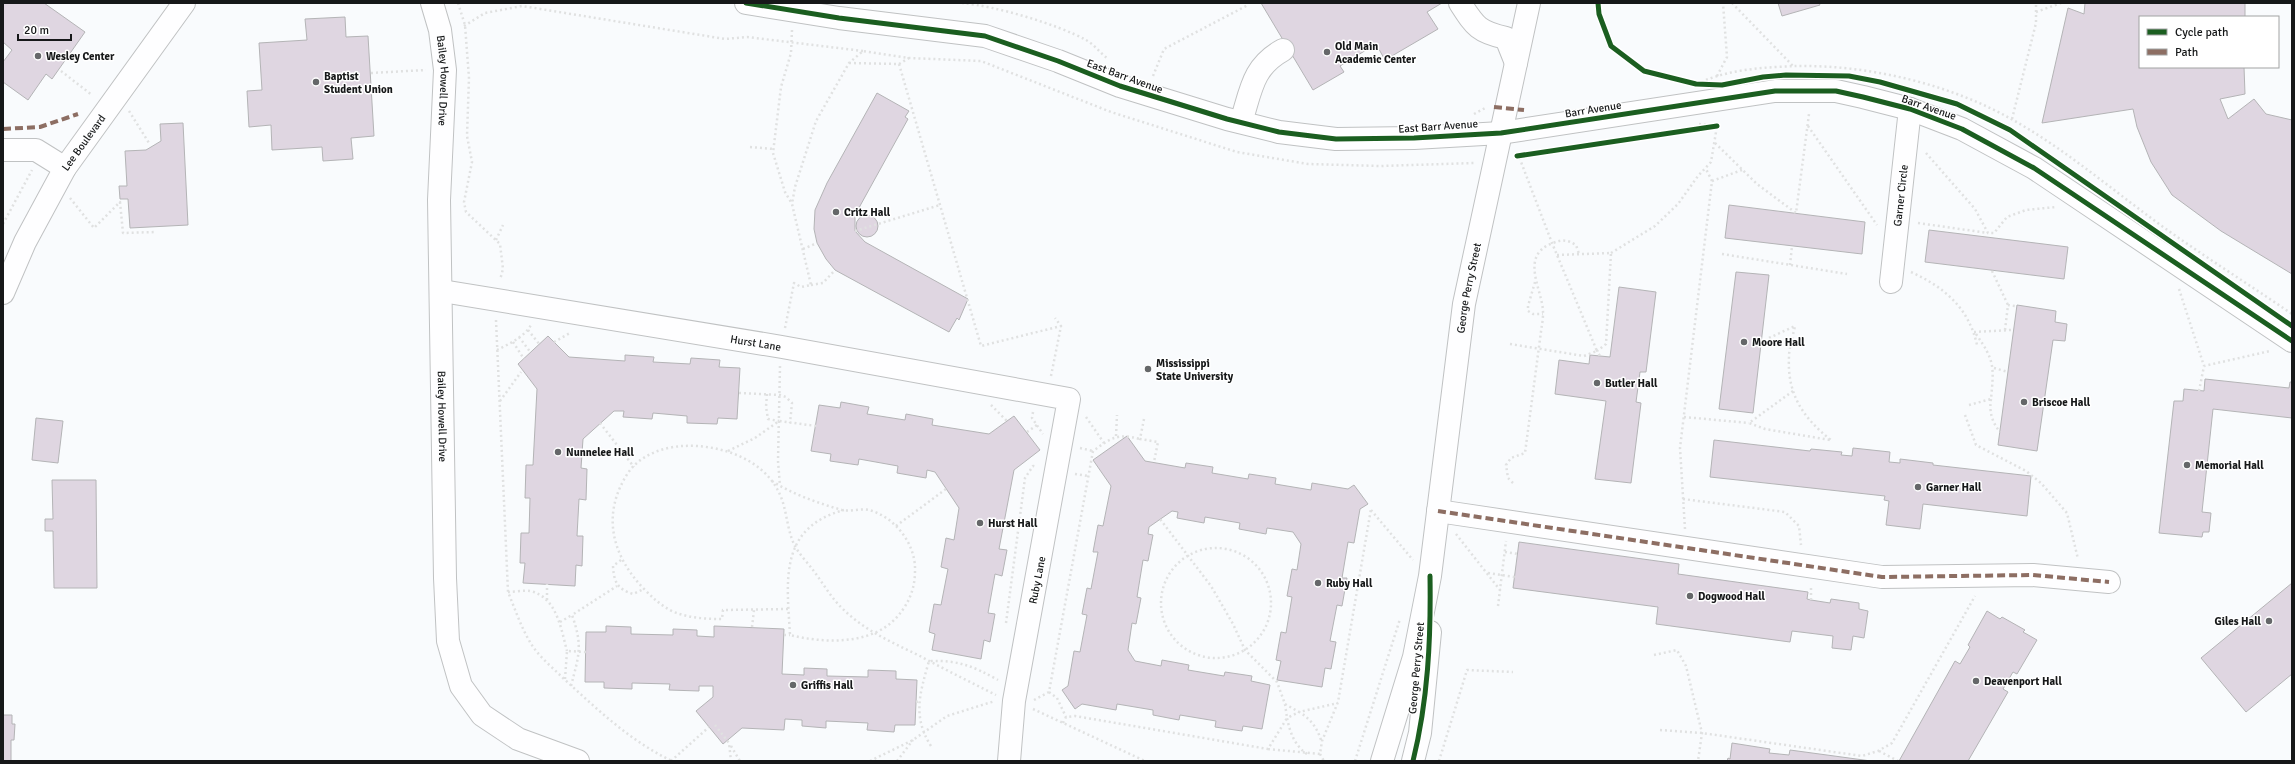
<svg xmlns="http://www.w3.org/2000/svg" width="2295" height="764" font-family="Signika,sans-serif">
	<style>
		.building { fill: #dfd6e1; stroke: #b4b4b6 }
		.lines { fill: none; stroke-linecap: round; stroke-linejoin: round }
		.minor-casing { stroke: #c0c2c3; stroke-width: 24 }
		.path { stroke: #e0e1e1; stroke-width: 2.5; stroke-dasharray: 2 3; stroke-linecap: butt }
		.minor { stroke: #fefeff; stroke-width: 22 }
		.quiet { stroke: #8d6e63; stroke-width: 4; stroke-dasharray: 8 4; stroke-linecap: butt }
		.cycleway-casing { stroke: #fff; stroke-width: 8 }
		.cycleway { stroke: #1b5e20; stroke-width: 5 }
		.poi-dot { fill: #656769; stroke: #fff; stroke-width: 1.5 }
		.labels { text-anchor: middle; stroke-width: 3; stroke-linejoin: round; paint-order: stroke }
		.poi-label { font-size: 11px; font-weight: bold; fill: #161819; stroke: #fff; text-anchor: start }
		.street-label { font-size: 11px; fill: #161819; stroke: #fff }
	</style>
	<rect width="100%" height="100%" fill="#f9fbfd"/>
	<!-- building -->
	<path class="building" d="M3,3h41l41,29 -33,47 -6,-5 -18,26 -25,-18v-20l9,-12 -9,-8z
		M1261,3h181l-15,9 11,17 -53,31 -9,-16 -36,22 4,6 -31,18z
		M1778,3h41l1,2 -38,11z
		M2085,3h160v14h-105v50h104l1,27 -25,5 8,20 26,-20 12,15 26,6v154l-71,-43 -49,-36 -21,-33 -14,-35 -4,-18 -91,14 26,-115 16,6z
		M345,17l1,20 22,-1 6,100 -23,2 2,21 -30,2 -1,-14 -50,3 -1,-25 -22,2 -2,-36 15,-1 -3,-47 48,-3 -2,-21z
		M877,93l32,18 -4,6 3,2 -53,96v16l10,11 103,57 -9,21 -2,-2 -8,14 -114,-62 -9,-11 -9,-16 -3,-14 1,-19 12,-27z
		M183,123l5,102 -58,3 -2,-29h-8l-1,-13h8l-2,-35 21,-1 15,-9 -1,-17z
		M1729,205l136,17 -3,32 -137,-16z
		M856 226a11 11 0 1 1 22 0a11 11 0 1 1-22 0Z
		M1929,230l139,17 -4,32 -139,-17z
		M1736,272l33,3 -16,138 -34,-4z
		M1619,287l37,5 -10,80h-6l-4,30 5,1 -10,80 -36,-4 11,-78 -51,-7 4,-34 30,4 1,-9 20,2z
		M2017,305l39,6 -1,11 12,2 -2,17 -12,-1 -16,111 -39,-6z
		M548,336l21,21 56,4v-6l29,2 -1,5 37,2 1,-6 29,2 -1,7 21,1 -3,51 -19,-1 -1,6 -30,-1v-7l-34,-3 -1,6 -29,-2 1,-6h-10l-31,28 -2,29 6,1 -1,31 -7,-1 -2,37h6l-1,30 -6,-1 -1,21 -52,-3 2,-20h-5l1,-30h8l1,-35h-5l1,-33h7l4,-76 -19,-25z
		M2205,379l84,9 1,-6h2v36l-79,-9 -11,103 9,1 -2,19h-6l-1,5 -43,-4 15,-132h9l1,-12 20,2z
		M841,402l28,5 -2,7 38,6 1,-6 27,5 -1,6 57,9 25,-18 26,34 -26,20 -15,79 8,1 -5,26 -7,-2 -7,39 7,1 -5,28 -6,-2 -3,19 -49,-9 3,-16 -6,-2 5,-28 7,1 7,-36 -7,-2 5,-29 8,2 5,-32 -24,-36 -8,-2 -1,8 -29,-5 1,-7 -39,-7 -1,6 -28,-4 1,-7 -20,-3 8,-46 21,3z
		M36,418l27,3 -5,42 -26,-3z
		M1127,436l18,25 40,7 1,-5 27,4 -1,6 36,6 1,-5 27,4 -1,6 36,6 1,-7 36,6 6,-4 14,19 -8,5 -6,34 -6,-1 -6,36h5l-5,28 -5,-1 -7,36 6,1 -5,27 -6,-1 -3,19 -45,-7 4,-19 -5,-1 5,-28 5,1 6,-36 -5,-1 5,-27 5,1 4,-26 -8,-12 -26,-4 -1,6 -27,-5 1,-6 -35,-6 -1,6 -27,-5 1,-6 -6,-1 -23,16 -1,7 5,1 -5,26 -5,-1 -6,37 4,1 -5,26 -4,-1 -4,27 7,11 26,5 1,-6 27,5 -1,5 36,6 1,-4 27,4 -1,5 19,4 -8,44 -19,-3 -1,5 -27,-4 1,-6 -36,-6 -1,5 -26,-5v-5l-36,-6 -1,6 -34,-6 -7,5 -13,-19 6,-4 6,-35 6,1 7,-37 -5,-1 5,-26 4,1 7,-37h-5l5,-27 5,1 8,-40 -18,-26z
		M1714,440l96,11 1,-2 31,3 -1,3 11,1 1,-8 37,4 -1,10 11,1v-4l33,4v2l98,11 -4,40 -104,-12 -3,25 -34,-4 3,-24 -5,-1 1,-4 -175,-19z
		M52,480h44l1,108h-43l-1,-57h-8v-12h8z
		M1519,542l160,22 -1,10 130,18 -1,7 4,1 19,3 1,-4 28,4v6l9,2 -4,27 -11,-2 -2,14 -19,-2 1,-12 -41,-5 -2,11 -134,-18 2,-17 -145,-19z
		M2292,583v91l-46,38 -45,-54z
		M1987,611l13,8 2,-2 23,13 -2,2 14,8 -20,34 -4,-2 -10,17 5,3 -40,69h-69l56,-100 5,3 10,-17 -2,-2z
		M606,626l25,1v7l42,1v-6l24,1v6l17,1v-11l70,3 -2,45 22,1v-7l23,1v7l41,1v-7l28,1v8l21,1 -2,45h-20l-1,7 -27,-2 1,-7 -42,-2v7l-24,-2v-6l-17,-1 -1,11 -42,-2 -19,16 -27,-33 17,-14v-11h-14v5l-30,-1 1,-6 -38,-1v6l-28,-1v-6h-19l1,-50h20z
		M3,715h9v9h3l-1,16h-3v21h-8z
		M1732,743l38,6 -1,4 20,2 1,-5 81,11h-144l1,-3 2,1z"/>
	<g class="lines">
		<!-- minor casing -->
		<g class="minor-casing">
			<g id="minor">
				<path id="s1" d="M432,3l8,27 5,40 -6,130 6,378 3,63 13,45 21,29 36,24 60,22"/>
				<path d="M746,3l93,15 146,18 73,25 62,25 107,33 52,13 57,7 78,-1 87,-5 274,-42h61l27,6 47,12 52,20 72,39 258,173"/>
				<path d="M1460,3c15,23 18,29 46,35l10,25"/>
				<path d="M1241,122c10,-31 11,-55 42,-72"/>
				<path d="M3,150h33l29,18"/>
				<path id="s2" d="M1891,282l19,-173"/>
				<path id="s3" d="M442,291l340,56 287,52 -55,302 -5,60"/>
				<path id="s4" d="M3,293l22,-51 40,-74 119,-165"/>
				<path d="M1438,511l444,66 151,-2 76,7"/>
				<path id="s5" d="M1382,761l32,-104 16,-81 34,-272 65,-301"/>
				<path d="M1413,761l7,-28 10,-101"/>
			</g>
		</g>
		<!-- path -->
		<path class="path" d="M458,3l7,22 4,53 -2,58 5,26 -8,40 2,10 34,32 3,25 -3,11
			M962,3c33,3 95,21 124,37 8,4 14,13 21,18
			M1732,3l61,63
			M2036,12l25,-9
			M464,26l21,-13 37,-7 203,33 22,-2 116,14
			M792,30l-1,23 -10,34 -8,66 12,39 7,12
			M849,63l50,1 82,282 80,-20
			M899,64l10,-6
			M61,71l31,24
			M371,73l55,-3
			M1153,76l11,-27 84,-44
			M1717,76l10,-19 -4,-54
			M1706,80c27,-11 62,-13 91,-14 72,-1 153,18 216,54 50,28 96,67 142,101 45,33 92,62 137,93
			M129,111l20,32
			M1474,114l13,-7
			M2012,119l24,-96v-20
			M1699,124l18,2v-6
			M1808,126l69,99
			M1715,143l42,41 39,29 13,-99
			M750,147l24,2
			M1926,153l49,56 13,24h6l13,-16 19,-7 30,-3
			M1712,181l30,-11
			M70,198l24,30 26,-26 3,31 33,-1
			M1918,223l70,10
			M3,224l29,-54
			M855,231l85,-26
			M496,240l7,-15
			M803,249l14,-6
			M1611,253l44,-27 23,-22 20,-28 13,-14 6,-36
			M1722,254l125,20
			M1557,255l54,-2 -5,91 -9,7 3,5
			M1790,265l2,-19
			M1992,271l16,34
			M1911,272c33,15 58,36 66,73
			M1535,282l-7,24v5l5,3h10
			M811,285l12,-2 12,-13
			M2179,289l25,77
			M496,320l12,272c7,17 13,35 22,50 8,14 22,25 33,36 34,31 67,63 109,83
			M785,328l9,-45 7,4 10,-2 -19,-81 3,-17 21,-66 33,-58 14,-12 46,7 72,3 130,51 126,40 71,12 73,2 94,-3
			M528,330l12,15
			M2005,330l3,-25 7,1
			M1974,332l37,-2
			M519,337l12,16
			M1769,338l26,-12c-2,10 -6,21 -6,31 -2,37 14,61 42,83
			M513,342l11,17
			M554,342l16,-9
			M1510,344l74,12 13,-5 -45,-108 -34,-89
			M497,350c12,-6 27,-13 34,-25
			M780,366l-2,95 2,25
			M1994,368l14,4
			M1051,376l10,-50 -6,-8
			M1793,391l-44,32 16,6 65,11
			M2199,391l5,-25 66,-15
			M739,393l41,2 6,2 6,6 -2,20
			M767,394l-1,13 2,12 11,2
			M1991,399c-2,13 1,23 9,33
			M500,401l21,-29
			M991,405l16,16
			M1969,405l22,-6c3,-32 4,-38 -15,-65
			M1033,412l-1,6 11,16
			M1965,415l11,30 50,26 15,12 26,30 11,46
			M1086,417l18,26
			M1684,417l65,6
			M1144,419l-4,20 18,3 -4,20
			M600,423l34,44
			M1027,432l10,-7
			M1116,436l1,-21
			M1080,448l13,3
			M728,451l27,-13 24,-17 37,5
			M1075,474l13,2
			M772,481c20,13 46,22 70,29 8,2 18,-2 27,0 26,7 47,34 46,61 0,20 -8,37 -23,51 -26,23 -70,21 -102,13 -3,-54 -12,-107 54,-125
			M1513,483l-5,-5 -2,-13 5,-7 14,-5 17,-129c1,-4 1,-9 1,-13 -1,-22 -24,-56 10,-68 9,-4 15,-3 23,2l3,9
			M1683,499l102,13 14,14 2,19
			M1371,510l42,50
			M896,526l50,-37
			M1685,529l-5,-81 32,-267 -6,-12
			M1456,534l44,56
			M1161 603a55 55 0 1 1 110 0a55 55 0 1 1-110 0Z
			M1505,552l13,2
			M621,560l-8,6c1,16 4,23 20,28l11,-5
			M1488,573l27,4
			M508,592c7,0 16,-2 22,-1 27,6 31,38 37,60
			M547,600v-16
			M1811,600v-13
			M1498,606l8,-65
			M788,609l-65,1 -1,9c-16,0 -33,-1 -48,-7 -13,-6 -21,-14 -31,-24 -31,-33 -42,-74 -15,-115 12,-18 35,-26 55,-27 37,-2 83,13 98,51 6,15 6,32 13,47 4,9 13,18 19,26 10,13 18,28 30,39 21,21 48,33 75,46 26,14 52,27 78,40
			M560,622l12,-7
			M1006,623l19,-145 8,-12 4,1
			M752,627l2,-17
			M784,635h6
			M1654,655l23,-5 9,16 16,67 -4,28
			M565,679l2,-28 19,1
			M571,686c8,-31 12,-40 1,-71l45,-29
			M1049,692l8,6 9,19
			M1034,700l15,-8 44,-241c18,-13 24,-18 47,-12
			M916,702l4,-1
			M1285,704l14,8 39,-9
			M1033,709l112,52
			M1063,723l3,-6 9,-1 193,33 19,-31 -2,-14 -8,-22 -32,-32 -12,-26 -22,-38 -51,-67
			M715,725l14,18 2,18
			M1660,730l42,3 160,23 16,-5 14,-8 83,-147
			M731,746l9,15
			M931,746c-19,-30 -11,-53 -2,-85 29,-1 44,5 69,19
			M1268,749l52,5 2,-13 16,-39 33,-193
			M1879,751l19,10
			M1307,754c-13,-9 -17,-22 -20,-36l12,-6c12,7 18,16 22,28
			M1320,754l4,7
			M671,761l38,-34
			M870,761l43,-21 34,-24 48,-15
			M897,761l16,-21
			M1355,761l45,-142
			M1439,761l28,-91 46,2"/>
		<!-- minor -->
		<use href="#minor" class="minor"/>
		<!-- quiet -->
		<path class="quiet" d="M1494,107l30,3
			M3,129l37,-2 38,-13
			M1438,511l444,66 151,-2 76,7"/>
		<!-- cycleway casing -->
		<g class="cycleway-casing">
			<path id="cycleway" d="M746,3l93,15 146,18 73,25 62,25 107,33 52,13 57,7 78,-1 87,-5 274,-42h61l27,6 47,12 52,20 72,39 258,173
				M1598,3l1,11 12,32 33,25 52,13 26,1 41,-8 23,-2 63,1 31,6 77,22 53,26 282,196
				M1517,156l200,-30
				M1413,761c15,-61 18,-122 17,-185"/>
		</g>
		<!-- cycleway -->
		<use href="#cycleway" class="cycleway"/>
	</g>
	<!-- markers -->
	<g class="poi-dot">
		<circle cx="1327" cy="52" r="4"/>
		<circle cx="38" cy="56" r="4"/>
		<circle cx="316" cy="82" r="4"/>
		<circle cx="836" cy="212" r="4"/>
		<circle cx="1744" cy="342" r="4"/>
		<circle cx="1148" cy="369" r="4"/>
		<circle cx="1597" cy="383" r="4"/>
		<circle cx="2024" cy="402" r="4"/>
		<circle cx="558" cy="452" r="4"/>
		<circle cx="2187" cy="465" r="4"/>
		<circle cx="1918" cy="487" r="4"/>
		<circle cx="980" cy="523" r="4"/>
		<circle cx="1318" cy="583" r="4"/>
		<circle cx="1690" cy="596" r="4"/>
		<circle cx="2269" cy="621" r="4"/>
		<circle cx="1976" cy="681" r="4"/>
		<circle cx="793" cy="685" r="4"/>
	</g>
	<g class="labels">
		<!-- poi labels -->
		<g class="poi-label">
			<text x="1335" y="50">Old Main<tspan x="1335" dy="13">Academic Center</tspan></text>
			<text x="46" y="60">Wesley Center</text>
			<text x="324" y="80">Baptist<tspan x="324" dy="13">Student Union</tspan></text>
			<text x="844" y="216">Critz Hall</text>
			<text x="1752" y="346">Moore Hall</text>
			<text x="1156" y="367">Mississippi<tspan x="1156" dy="13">State University</tspan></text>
			<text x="1605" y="387">Butler Hall</text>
			<text x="2032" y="406">Briscoe Hall</text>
			<text x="566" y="456">Nunnelee Hall</text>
			<text x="2195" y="469">Memorial Hall</text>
			<text x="1926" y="491">Garner Hall</text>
			<text x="988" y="527">Hurst Hall</text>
			<text x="1326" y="587">Ruby Hall</text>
			<text x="1698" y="600">Dogwood Hall</text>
			<text x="2261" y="625" text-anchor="end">Giles Hall</text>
			<text x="1984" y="685">Deavenport Hall</text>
			<text x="801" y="689">Griffis Hall</text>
		</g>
		<!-- street labels -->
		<g class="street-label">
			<text transform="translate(1125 76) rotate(20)" y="4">East Barr Avenue</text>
			<text dy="4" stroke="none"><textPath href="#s1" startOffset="79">Bailey Howell Drive</textPath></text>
			<text transform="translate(1929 107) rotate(19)" y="4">Barr Avenue</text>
			<text transform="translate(1593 109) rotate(-9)" y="4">Barr Avenue</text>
			<text transform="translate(1438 126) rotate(-4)" y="4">East Barr Avenue</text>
			<text dy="4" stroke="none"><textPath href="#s4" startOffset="171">Lee Boulevard</textPath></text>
			<text dy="4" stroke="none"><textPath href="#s2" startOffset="87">Garner Circle</textPath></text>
			<text dy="4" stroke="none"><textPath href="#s5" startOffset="482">George Perry Street</textPath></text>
			<text dy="4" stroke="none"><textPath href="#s3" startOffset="318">Hurst Lane</textPath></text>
			<text dy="4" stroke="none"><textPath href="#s1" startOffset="415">Bailey Howell Drive</textPath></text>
			<text transform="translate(1037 580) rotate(-79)" y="4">Ruby Lane</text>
			<text transform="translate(1416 668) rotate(-85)" y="4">George Perry Street</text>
		</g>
	</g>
	<!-- border -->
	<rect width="2295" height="764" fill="none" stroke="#161819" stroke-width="8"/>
	<!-- legend -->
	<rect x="2139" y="16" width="140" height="52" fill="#ffffff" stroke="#a2a3a3"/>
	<rect x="2147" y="29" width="20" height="6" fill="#1b5e20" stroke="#a2a3a3"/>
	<text x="2175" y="36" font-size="12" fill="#161819">Cycle path</text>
	<rect x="2147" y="49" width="20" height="6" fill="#8d6e63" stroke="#a2a3a3"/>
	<text x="2175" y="56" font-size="12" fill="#161819">Path</text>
	<!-- scale -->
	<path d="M18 34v6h53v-6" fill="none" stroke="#161819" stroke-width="2"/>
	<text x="24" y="34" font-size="12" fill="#161819" stroke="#ffffff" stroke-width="3" paint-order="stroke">20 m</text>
</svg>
